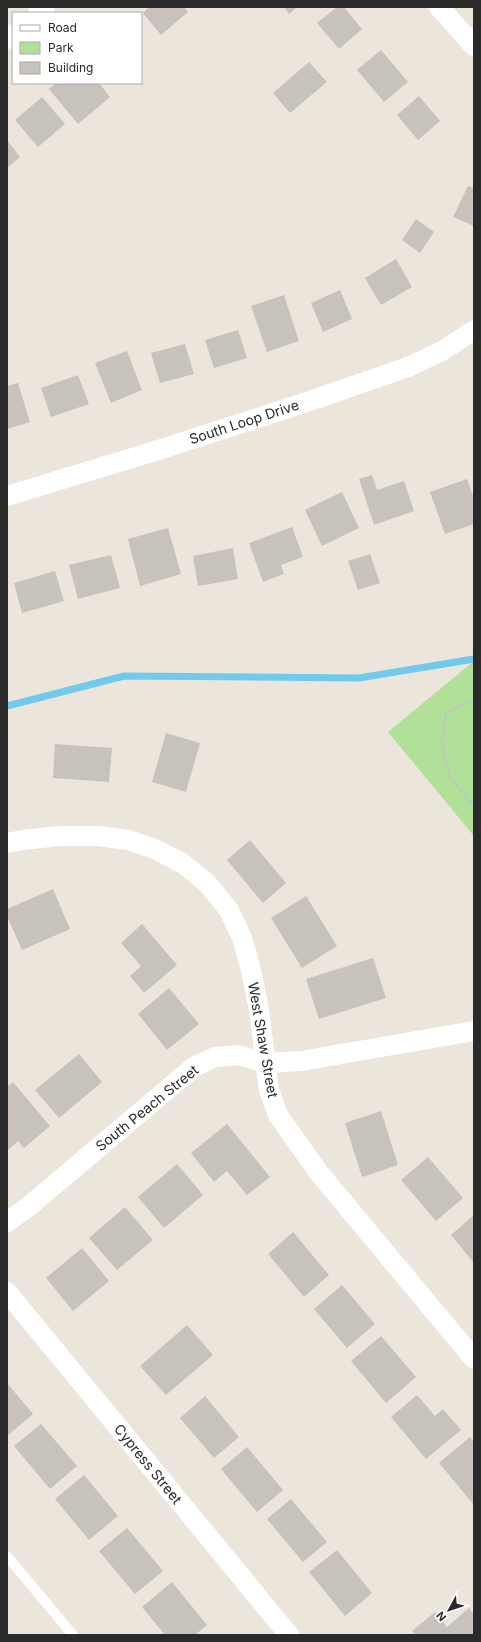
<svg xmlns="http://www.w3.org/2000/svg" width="481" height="1642" font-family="Inter,sans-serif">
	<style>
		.green { fill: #b1e199 }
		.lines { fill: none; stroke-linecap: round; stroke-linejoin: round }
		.stream { stroke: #71caec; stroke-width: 7 }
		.building { fill: #c7c2bb }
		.path { stroke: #c3c3c3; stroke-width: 2.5; stroke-dasharray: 3 2; stroke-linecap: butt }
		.lane { stroke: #fff; stroke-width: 10 }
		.street { stroke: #fff; stroke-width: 20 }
		.labels { text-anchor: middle; stroke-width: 3.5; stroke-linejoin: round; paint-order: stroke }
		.street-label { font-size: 14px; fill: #2a2a2a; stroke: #fff }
	</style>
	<rect width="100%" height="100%" fill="#ece5dc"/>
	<!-- green -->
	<path class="green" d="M474,661v175l-86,-104z"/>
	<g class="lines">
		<!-- stream -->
		<path class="stream" d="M7,706l117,-30 235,2 115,-19"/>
	</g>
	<!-- building -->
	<path class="building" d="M149,7h35l4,5 -27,23 -18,-22z
		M284,7h13l-8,7z
		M337,7h7l18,22 -23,20 -22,-26z
		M381,50l27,32 -24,20 -27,-32z
		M309,62l18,20 -37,31 -17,-20z
		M56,83h43l11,14 -32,27 -29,-35z
		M419,96l21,25 -22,19 -21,-25z
		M42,97l23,27 -27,23 -23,-27z
		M7,140l13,17 -13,11z
		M468,186l6,2v38l-21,-9z
		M416,219l18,13 -14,21 -18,-13z
		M396,259l16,28 -31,18 -16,-27z
		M340,290l12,29 -29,13 -12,-29z
		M284,295l15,46 -32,11 -16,-46z
		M238,330l9,28 -33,10 -9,-28z
		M185,344l9,30 -34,9 -9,-30z
		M127,351l15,39 -31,13 -16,-40z
		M78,375l11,29 -38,13 -10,-29z
		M18,383l12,39 -23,7v-43z
		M372,475l5,15 27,-9 10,30 -40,14 -15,-46z
		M467,479l7,20v25l-29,10 -15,-42z
		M342,492l17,36 -37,18 -17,-36z
		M292,527l11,30 -22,8 3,9 -21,8 -14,-39z
		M168,528l13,46 -41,12 -12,-47z
		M233,548l5,31 -40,7 -5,-30z
		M370,554l10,29 -22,7 -10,-29z
		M111,555l9,33 -42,11 -9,-34z
		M55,571l9,30 -42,12 -8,-30z
		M166,733l34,10 -14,49 -34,-10z
		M55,744l57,4 -3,34 -56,-4z
		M250,840l36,43 -23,20 -36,-43z
		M53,889l17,40 -48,21 -15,-34v-7z
		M306,896l31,50 -35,22 -31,-50z
		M142,924l35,41 -33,28 -14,-17 11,-10 -20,-23z
		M373,958l13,40 -67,21 -13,-40z
		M169,988l30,36 -32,26 -29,-36z
		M79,1054l23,28 -43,36 -24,-28z
		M13,1082l37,44 -26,22 -6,-7 -11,10v-64z
		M381,1111l17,54 -36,12 -17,-54z
		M227,1124l43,53 -23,18 -20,-24 -13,11 -23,-29z
		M428,1157l35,41 -27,23 -35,-41z
		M177,1164l26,31 -39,33 -26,-31z
		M125,1207l28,33 -36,30 -28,-32z
		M474,1215v48l-23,-28z
		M293,1232l36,43 -25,22 -36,-43z
		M82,1248l27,33 -36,30 -27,-33z
		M342,1285l33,39 -28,24 -33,-39z
		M187,1325l26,30 -47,40 -26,-29z
		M381,1336l35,41 -30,26 -35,-42z
		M7,1383l26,31 -26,22z
		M417,1395l18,21 8,-7 18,21 -35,29 -35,-42z
		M205,1396l34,41 -25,21 -34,-40z
		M41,1424l36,42 -27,23 -36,-43z
		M470,1437l4,5v63l-35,-42z
		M247,1447l36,43 -26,22 -36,-43z
		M84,1475l34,41 -29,24 -34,-41z
		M291,1499l36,43 -24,20 -36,-43z
		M127,1528l36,43 -28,23 -36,-43z
		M337,1550l35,43 -27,23 -36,-44z
		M172,1582l35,43 -12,10h-30l-23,-28z
		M469,1608l5,7v20h-58l-4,-4 23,-19 12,15z"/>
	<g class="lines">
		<!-- path -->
		<path class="path" d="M474,702l-10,2 -18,10 -4,30 8,33 24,29"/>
		<!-- lane -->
		<path class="lane" d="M7,1556l66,79"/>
		<!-- street -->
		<path class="street" d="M439,7l35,39
			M38,13l7,-6
			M7,39l6,-5
			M7,496l145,-44 152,-49 104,-36 34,-16 32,-21
			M7,843l16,-3 36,-4h39l30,4 27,9 27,14 24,19 23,28 13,28 9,32 8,40 10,80 9,25 41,58 155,186
			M7,1222l21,-15 166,-140 21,-10 23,-2 28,8 35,-2 173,-30
			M7,1292l282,343"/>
	</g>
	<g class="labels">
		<!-- street labels -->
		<g class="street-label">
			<text transform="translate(244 422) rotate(-18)" y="5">South Loop Drive</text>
			<text transform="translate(263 1040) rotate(80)" y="5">West Shaw Street</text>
			<text transform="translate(147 1108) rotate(-39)" y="5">South Peach Street</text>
			<text transform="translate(148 1464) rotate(51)" y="5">Cypress Street</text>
		</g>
	</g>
	<!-- border -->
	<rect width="481" height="1642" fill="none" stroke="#2a2a2a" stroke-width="16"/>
	<!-- legend -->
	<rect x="12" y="12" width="130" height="72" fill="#ffffff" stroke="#aaaaaa"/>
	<rect x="20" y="25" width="20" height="6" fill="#ffffff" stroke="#aaaaaa"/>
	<text x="48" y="32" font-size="12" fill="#2a2a2a">Road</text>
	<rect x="20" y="42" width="20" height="12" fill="#b1e199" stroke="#aaaaaa"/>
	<text x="48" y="52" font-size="12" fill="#2a2a2a">Park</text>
	<rect x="20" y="62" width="20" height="12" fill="#c7c2bb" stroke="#aaaaaa"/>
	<text x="48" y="72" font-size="12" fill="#2a2a2a">Building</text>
	<!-- north arrow -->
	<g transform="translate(449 1610) rotate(230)" stroke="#ffffff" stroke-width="3" paint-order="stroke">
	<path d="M0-3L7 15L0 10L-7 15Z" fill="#2a2a2a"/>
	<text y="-6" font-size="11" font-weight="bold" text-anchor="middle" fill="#2a2a2a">N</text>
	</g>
</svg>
